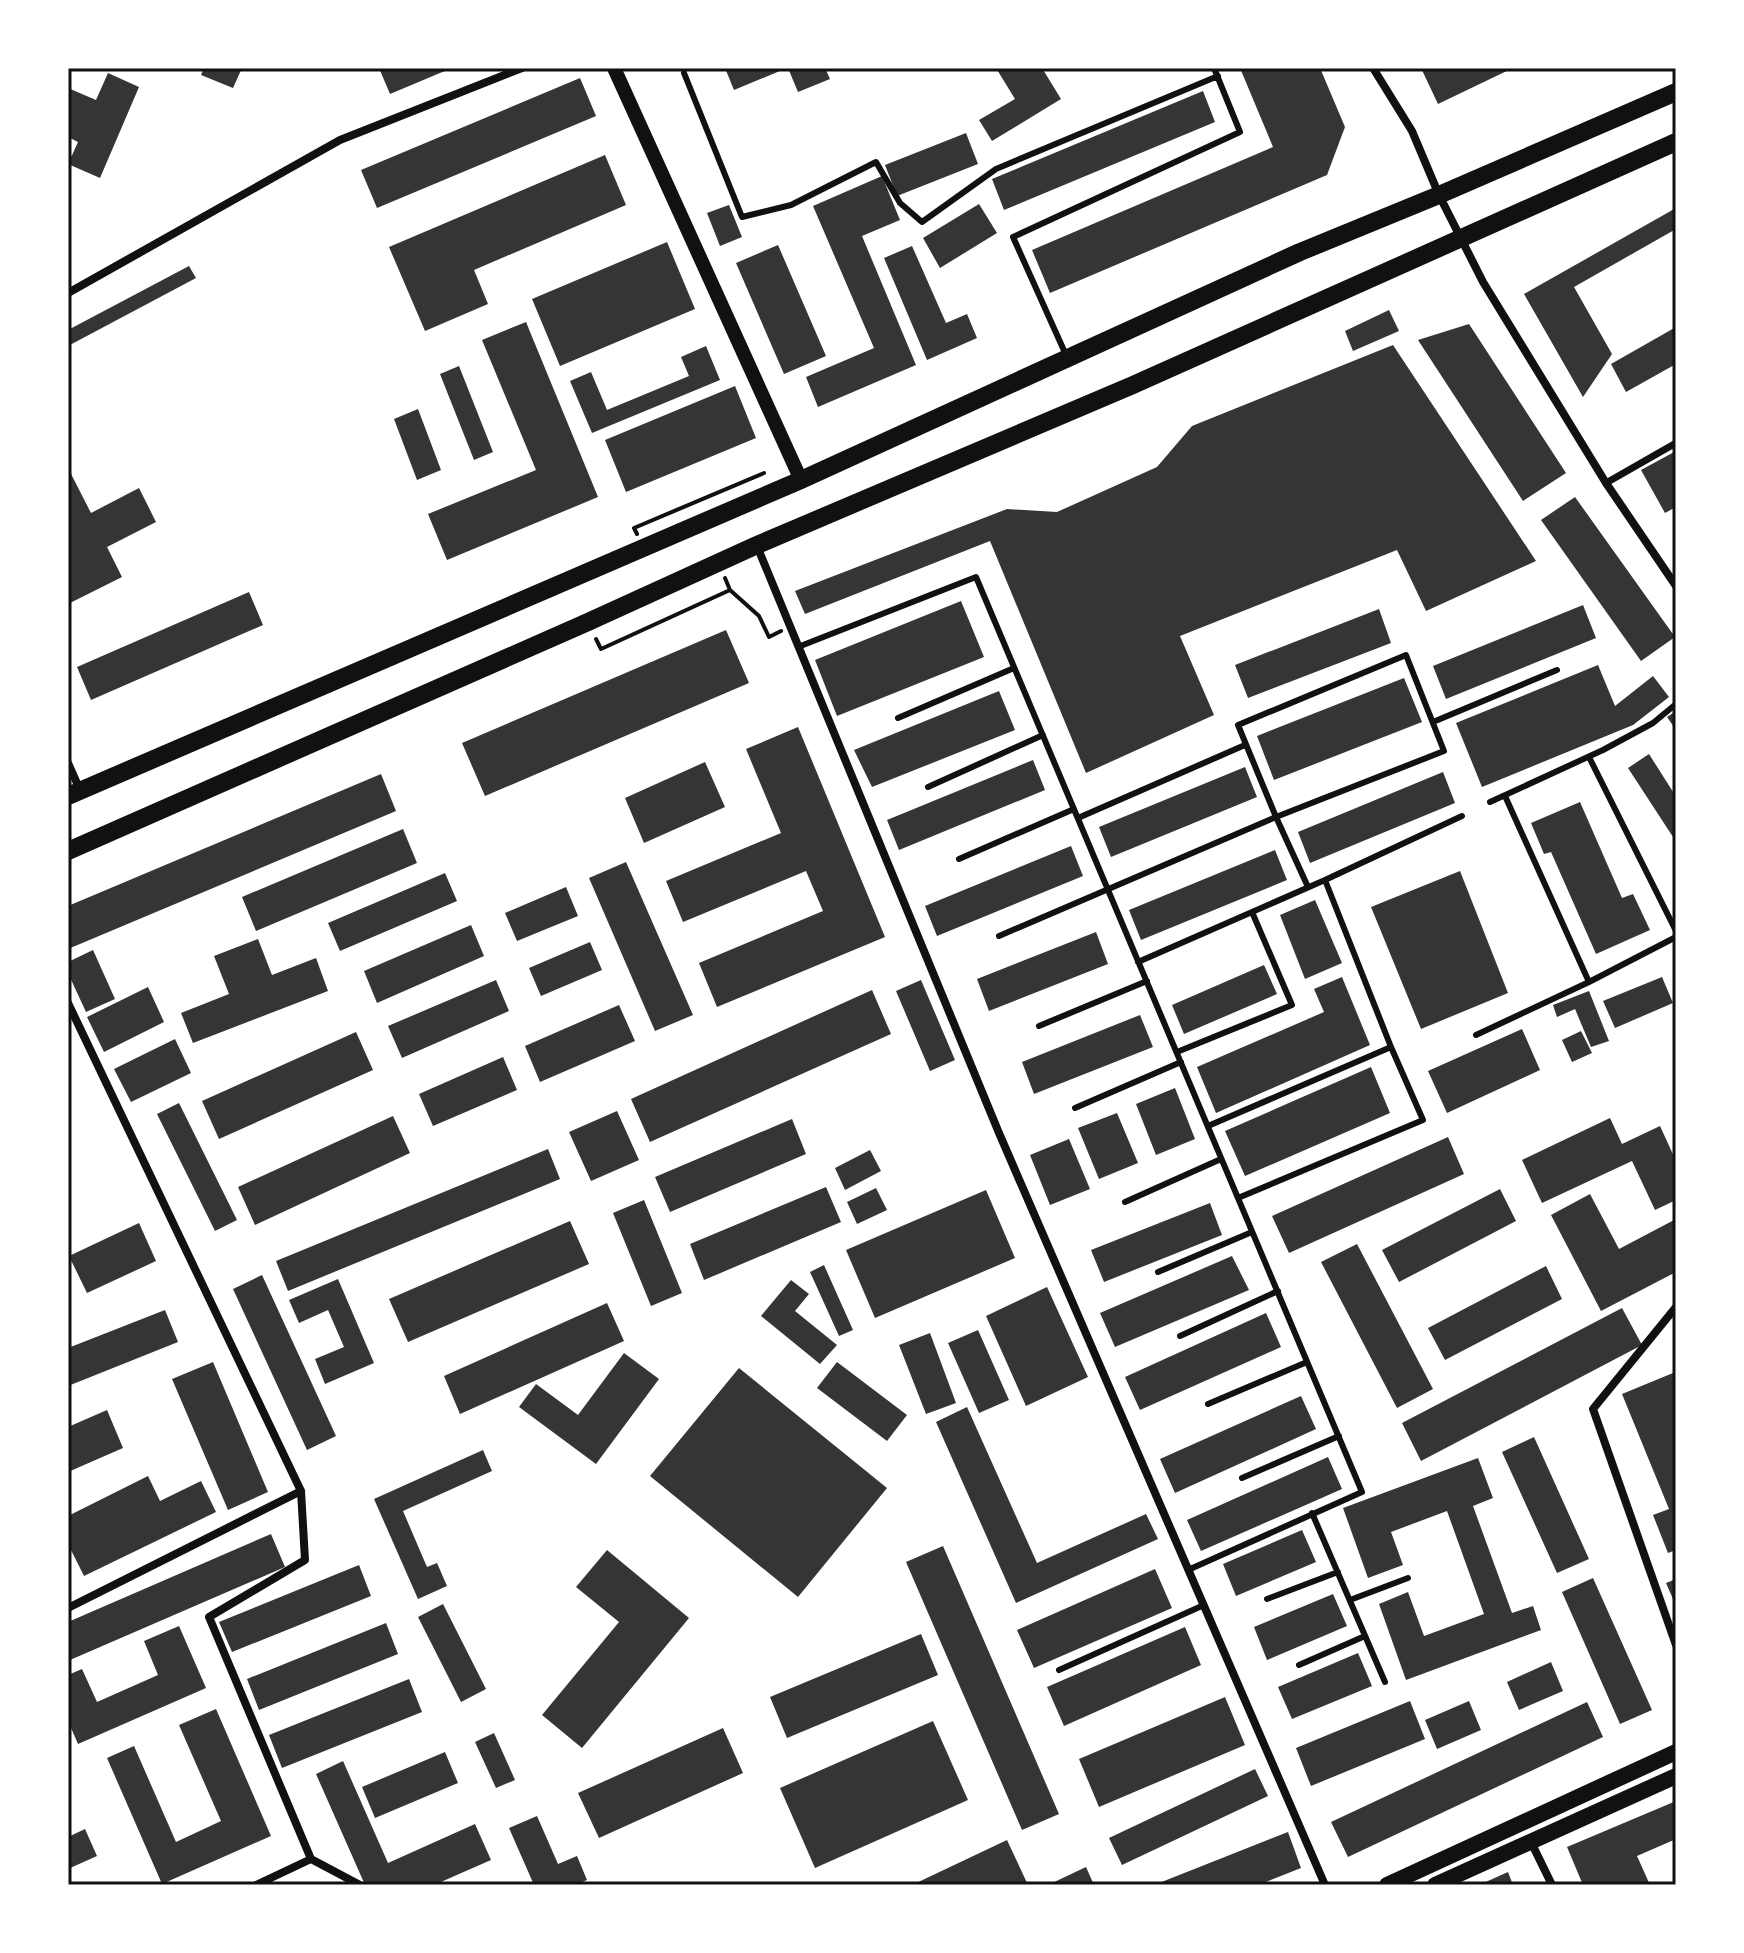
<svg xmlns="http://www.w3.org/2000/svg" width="1744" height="1953" font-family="Raleway,sans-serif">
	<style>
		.building { fill: #353535 }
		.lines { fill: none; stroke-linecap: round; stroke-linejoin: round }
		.path { stroke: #111; stroke-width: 4 }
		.service { stroke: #111; stroke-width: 6 }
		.pedestrian { stroke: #111; stroke-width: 7 }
		.minor { stroke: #111; stroke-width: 8 }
		.tertiary { stroke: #111; stroke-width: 14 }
		.secondary { stroke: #111; stroke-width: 16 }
		.primary { stroke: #111; stroke-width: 18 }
		.neatline { fill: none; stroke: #111; stroke-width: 3 }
	</style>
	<rect width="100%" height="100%" fill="#fff"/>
	<!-- building -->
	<path class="building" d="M204,68h38l-9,20 -32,-13z
		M379,68h73l-62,26z
		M725,68h62l-53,22z
		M788,68h37l5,11 -32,13z
		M996,68h46l19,31 -69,42 -13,-21 36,-21z
		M1240,68h80l25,59 -18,48 -277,118 -18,-43 241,-103z
		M1421,68h92l-75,36z
		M108,73l31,14 -39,91 -32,-14 10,-22 -10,-5v-49l28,12z
		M580,78l16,38 -219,92 -16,-38z
		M1203,91l12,31 -211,88 -12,-31z
		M966,133l12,31 -81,32 -12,-31z
		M605,155l21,50 -152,65 14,34 -63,27 -36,-84z
		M882,176l18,44 -38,16 54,129 -98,42 -12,-30 68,-29 -61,-142z
		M979,204l18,29 -57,35 -17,-30z
		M729,205l13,32 -22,9 -13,-33z
		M1676,208v21l-102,58 38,67 -29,43 -59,-103z
		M667,242l28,67 -135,57 -28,-67z
		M778,245l48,111 -42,18 -48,-111z
		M912,246l34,77 21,-9 10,24 -50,22 -43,-102z
		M189,266l7,12 -128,68v-16z
		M1389,310l10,21 -46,20 -8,-20z
		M526,322l72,175 -151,63 -19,-46 108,-44 -54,-130z
		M1469,324l97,149 -43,28 -105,-161z
		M1676,327v37l-50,28 -15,-28z
		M1393,345l143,216 -110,50 -29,-61 -217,86 34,79 -128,58 -96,-232 -185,73 -10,-23 212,-82 50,3 100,-45 35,-41z
		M706,346l14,34 -128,53 -22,-52 21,-9 16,38 82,-34 -8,-19z
		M459,366l34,86 -19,8 -34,-86z
		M735,386l21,52 -130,54 -21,-52z
		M418,409l23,61 -24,10 -23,-61z
		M1676,451v56l-11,6 -24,-43z
		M68,468l23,45 48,-25 17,34 -49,25 15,30 -54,27z
		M1575,497l100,140 -34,24 -100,-141z
		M249,592l14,33 -172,75 -14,-33z
		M961,601l23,56 -147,59 -22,-56z
		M1583,605l13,33 -150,61 -13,-33z
		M1379,609l12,34 -143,55 -13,-33z
		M726,630l23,53 -264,113 -23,-53z
		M1598,665l17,41 38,-30 16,21 -36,28 -151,62 -26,-64z
		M1404,678l18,44 -148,58 -17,-44z
		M999,691l16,39 -143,57 -18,-37z
		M1676,711v19l-9,-13z
		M798,727l87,210 -168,70 -18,-44 124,-52 -17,-40 -123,51 -17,-41 115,-48 -35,-84z
		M1649,754l26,41 1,-1v41l-3,2 -45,-69z
		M1033,760l12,30 -146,60 -12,-30z
		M705,762l20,45 -81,36 -19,-45z
		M1245,767l12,30 -146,60 -12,-30z
		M1443,772l12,31 -145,60 -12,-31z
		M381,774l15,37 -328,138v-43z
		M1580,802l42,96 11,-4 17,36 -54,24 -45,-102 -7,2 -13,-31z
		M403,829l14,34 -161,68 -14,-34z
		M1071,846l12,30 -146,60 -12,-30z
		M1275,850l12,30 -146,60 -12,-30z
		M626,862l67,153 -38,16 -66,-153z
		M1460,871l48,122 -87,36 -50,-122z
		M445,873l12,28 -117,50 -12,-28z
		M566,887l12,29 -61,25 -12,-28z
		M1315,900l27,63 -37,16 -25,-64z
		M471,925l13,31 -107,47 -13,-32z
		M1096,932l12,32 -119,47 -12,-32z
		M258,939l14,36 44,-17 12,33 -135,52 -12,-30 48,-19 -15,-38z
		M590,942l12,28 -61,26 -12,-28z
		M93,950l22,49 -29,13 -18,-39v-11z
		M1264,965l13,29 -93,40 -12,-29z
		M1342,977l28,68 -154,68 -19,-46 127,-55 -10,-23z
		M1662,977l11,26 -58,25 -12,-27z
		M496,980l13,31 -107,47 -14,-32z
		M921,980l34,80 -25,11 -34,-80z
		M148,987l16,35 -60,30 -17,-35z
		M872,990l19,44 -241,108 -19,-43z
		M1589,991l20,50 -18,6 -16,-38 -18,8 -4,-12z
		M619,1005l16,36 -95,41 -15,-36z
		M1140,1015l13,32 -119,47 -12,-32z
		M1522,1029l18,41 -93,43 -19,-42z
		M1581,1031l11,22 -20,9 -10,-22z
		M356,1032l17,38 -154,69 -17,-38z
		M175,1039l16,34 -60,29 -17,-33z
		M503,1057l14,33 -84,36 -14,-32z
		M1371,1067l19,46 -145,63 -20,-45z
		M1175,1088l20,51 -39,16 -20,-51z
		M179,1103l58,117 -22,11 -58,-117z
		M617,1111l22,49 -48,21 -22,-49z
		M1117,1113l21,50 -39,16 -21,-51z
		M393,1116l17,37 -155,72 -17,-38z
		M1610,1118l12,26 38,-18 16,35v39l-21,10 -23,-49 -90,42 -20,-43z
		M792,1119l14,35 -136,58 -15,-35z
		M1448,1137l16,37 -175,79 -17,-37z
		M1069,1139l21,50 -40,16 -20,-50z
		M548,1149l12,30 -272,112 -12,-30z
		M870,1150l11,21 -36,19 -10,-22z
		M826,1187l15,35 -137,58 -14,-36z
		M876,1188l11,22 -30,14 -10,-22z
		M1500,1189l16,32 -117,61 -17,-32z
		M986,1190l29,68 -140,60 -29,-68z
		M1590,1194l29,55 57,-30v53l-75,39 -50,-96z
		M644,1200l38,93 -31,13 -38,-93z
		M1210,1203l12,32 -118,47 -13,-32z
		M570,1221l19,43 -181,78 -19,-43z
		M139,1223l17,38 -69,32 -18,-37z
		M1357,1244l76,145 -36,19 -76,-146z
		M1232,1256l17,34 -134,57 -15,-34z
		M824,1265l29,65 -14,6 -29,-64z
		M1546,1266l16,33 -117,61 -17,-32z
		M262,1275l74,161 -29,14 -74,-161z
		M338,1279l36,84 -49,21 -10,-25 29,-12 -16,-37 -29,13 -10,-23z
		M791,1280l18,14 -14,17 42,34 -17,19 -59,-48z
		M1047,1287l41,90 -62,29 -40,-90z
		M607,1303l17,38 -164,73 -16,-38z
		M1622,1308l20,37 -221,116 -19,-38z
		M165,1310l13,32 -110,44v-38z
		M1266,1313l15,34 -141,63 -15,-33z
		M978,1330l31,70 -30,13 -31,-70z
		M930,1333l26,70 -30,11 -27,-69z
		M624,1353l35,26 -63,85 -77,-57 17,-23 42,31z
		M213,1362l55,130 -40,18 -56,-131z
		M837,1362l70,53 -20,26 -70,-53z
		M739,1368l148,120 -89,109 -148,-121z
		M1673,1373l3,6v171l-8,3 -15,-38 16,-6 -47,-115z
		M1301,1396l15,33 -141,64 -15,-34z
		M967,1407l70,156 109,-49 12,25 -142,64 -80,-181z
		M107,1410l16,38 -55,24v-45z
		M1534,1437l55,122 -32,14 -55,-121z
		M483,1450l9,21 -89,40 24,56 10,-4 10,23 -29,13 -44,-100z
		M1328,1457l14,32 -141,62 -14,-31z
		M1478,1458l15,40 -20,8 39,107 21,-7 8,24 -135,50 -27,-76 29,-12 16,44 60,-22 -37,-103 -56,21 12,33 -35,13 -25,-70z
		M148,1476l12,25 41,-20 15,31 -132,64 -16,-32v-28z
		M1302,1530l14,32 -80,34 -13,-32z
		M271,1534l14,33 -215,93 -2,-6v-32z
		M943,1546l116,268 -37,16 -116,-268z
		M607,1550l82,68 -107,130 -40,-33 77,-93 -43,-35z
		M359,1565l12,31 -139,56 -13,-30z
		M1155,1569l17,39 -138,60 -17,-38z
		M1593,1578l59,132 -32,14 -58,-132z
		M1676,1579v27l-10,-23z
		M1333,1594l14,32 -80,34 -13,-33z
		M443,1604l43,85 -25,13 -43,-85z
		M386,1623l12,31 -139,56 -12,-31z
		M179,1626l27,62 -128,56 -10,-23v-46l14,-6 15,33 61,-27 -14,-34z
		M1185,1627l16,38 -137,61 -17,-39z
		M921,1634l17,41 -151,63 -17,-41z
		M1358,1653l14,33 -80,33 -14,-32z
		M1551,1662l12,29 -44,19 -12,-28z
		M409,1679l13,33 -140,56 -13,-33z
		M1225,1697l20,48 -146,62 -20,-48z
		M1410,1701l15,38 -114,47 -15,-38z
		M1469,1701l12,29 -44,19 -12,-29z
		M1587,1702l16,35 -255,120 -17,-35z
		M216,1709l55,127 -109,48 -55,-126 27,-12 42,96 45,-21 -42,-96z
		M933,1721l35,79 -153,68 -35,-80z
		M723,1728l20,45 -144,65 -21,-45z
		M494,1733l21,47 -19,8 -21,-46z
		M445,1752l13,31 -83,35 -13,-31z
		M343,1761l45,102 87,-39 16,36 -57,25h-69l-49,-111z
		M1255,1769l13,27 -146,69 -13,-27z
		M1676,1801v38l-39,17 13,29h-67l-16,-38z
		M537,1816l21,48 19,-8 10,24 -12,5h-41l-25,-57z
		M85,1829l12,27 -29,13v-32z
		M1288,1832l13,36 -43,17h-104z
		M1007,1840l21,45h-116z
		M1086,1867l8,18h-46z
		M1508,1872l5,13h-34z"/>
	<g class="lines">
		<!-- path -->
		<path class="path" d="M637,534l-3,-6 130,-55
			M725,578l5,12 29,26 10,21 12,-6
			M596,639l5,10 129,-59"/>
		<!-- service -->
		<path class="service" d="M684,73l58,144 49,-12 85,-43 24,41 22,19 74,-53 222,-93
			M1066,355l-53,-118 227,-105 -26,-64
			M798,647l178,-70 386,915 -174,78
			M898,718l116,-50
			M1433,722l124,-52
			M1589,757l87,174
			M928,787l115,-52
			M1505,796l84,186 87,-45
			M1490,802l113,-52 50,-27 23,-19
			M1078,818l167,-73
			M959,859l115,-50
			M1325,880l137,-64
			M999,936l277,-119 168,-66 -38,-96 -168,70 38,92 32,70
			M1138,962l187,-82 66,167
			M1039,1026l108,-45
			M1476,1035l113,-53
			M1177,1052l115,-47 -40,-93
			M1075,1108l106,-46
			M1208,1126l183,-79 32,73 -185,78
			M1125,1202l96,-43
			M1158,1272l94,-40
			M1180,1336l98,-45
			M1208,1404l99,-42
			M1242,1478l97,-42
			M1312,1513l73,169
			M1267,1599l71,-27
			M1350,1600l58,-22
			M1299,1665l66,-29
			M1059,1670l145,-65"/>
		<!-- pedestrian -->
		<path class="pedestrian" d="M1606,483l70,-40"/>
		<!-- minor -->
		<path class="minor" d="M1373,68l39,63 27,64 44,87 123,201 70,103
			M68,293l272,-153 182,-72
			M757,546l242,587 326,752
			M68,763l12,27
			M68,1003l233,488 -233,117
			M1676,1307l-83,102 83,236
			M301,1491l4,69 -96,57 102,242
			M1531,1842l21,43
			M256,1885l55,-26 49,26"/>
		<!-- tertiary -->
		<path class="tertiary" d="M614,68l187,412"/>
		<!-- secondary -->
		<path class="secondary" d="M1387,1885l289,-133
			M1435,1885l241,-109"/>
		<!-- primary -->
		<path class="primary" d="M68,796l733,-316 499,-228 139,-57 237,-103
			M68,851l520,-229 169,-77 376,-160 543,-243"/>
	</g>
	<!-- border -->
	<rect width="1744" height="1953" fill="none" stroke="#ffffff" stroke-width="140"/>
	<rect x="70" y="70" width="1604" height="1813" class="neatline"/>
</svg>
